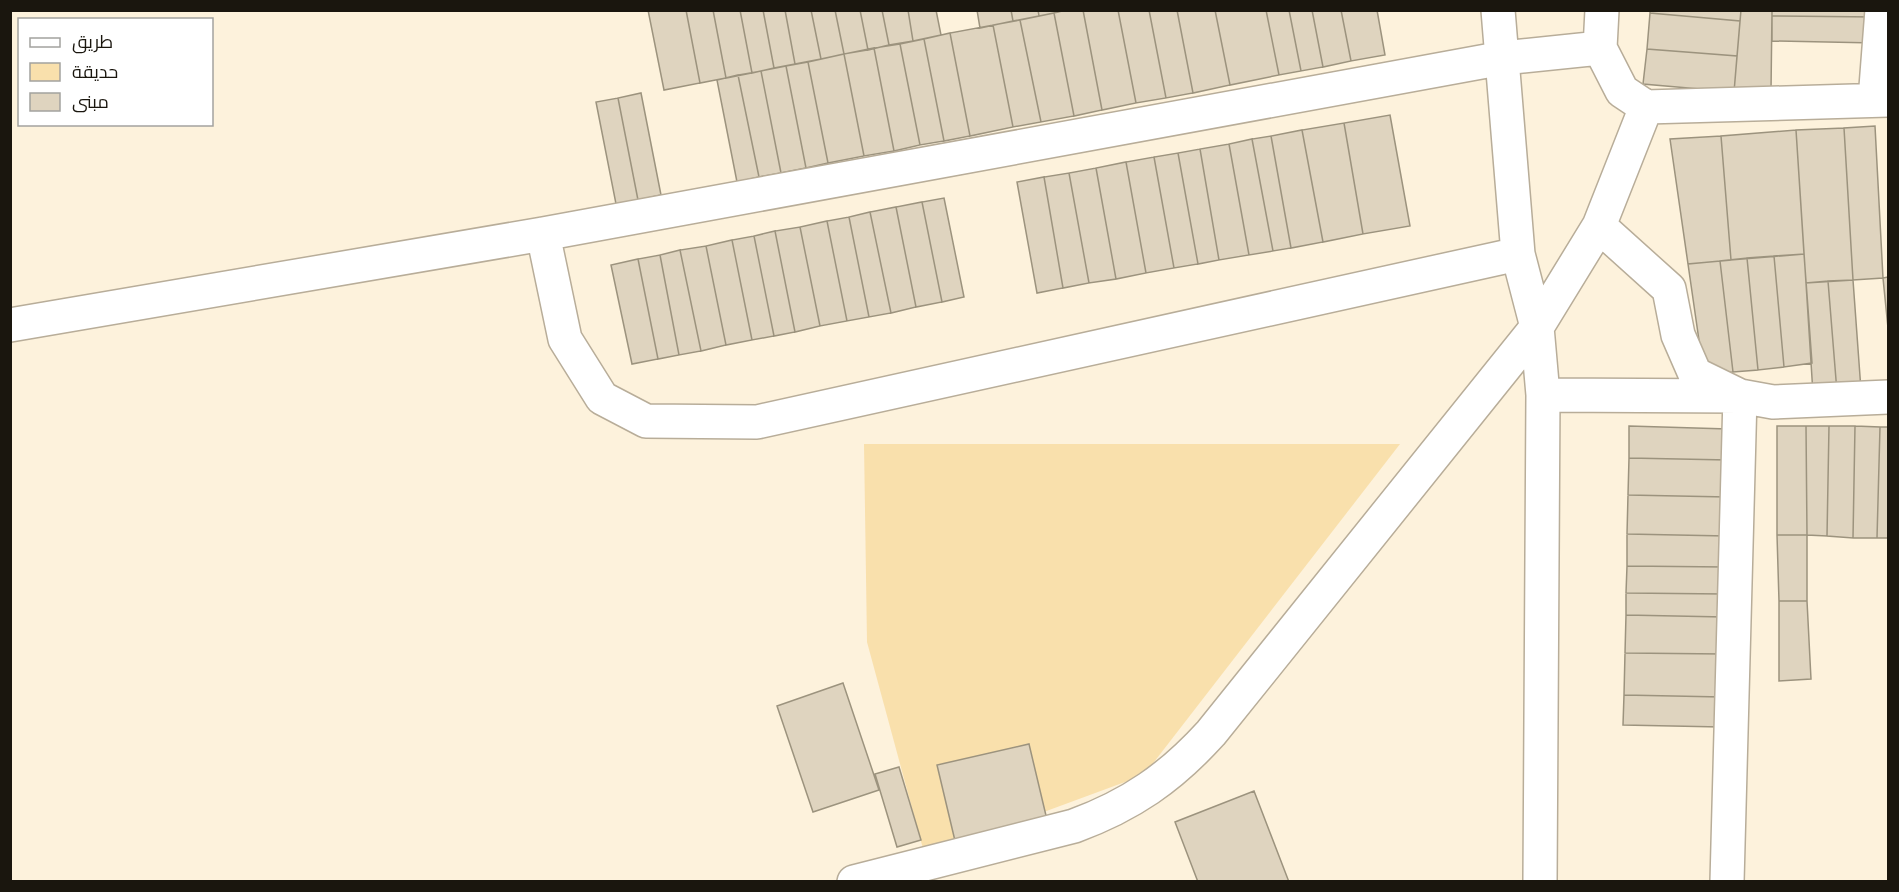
<svg xmlns="http://www.w3.org/2000/svg" width="1899" height="892" font-family="Lato,Cairo,sans-serif">
	<style>
		.green { fill: #f9e0ac }
		.building { fill: #dfd4bf; stroke: #9c937e; stroke-width: 1.5 }
		.lines { fill: none; stroke-linecap: round; stroke-linejoin: round }
		.minor-casing { stroke: #b8ad99; stroke-width: 36 }
		.minor { stroke: #fff; stroke-width: 33 }
	</style>
	<rect width="100%" height="100%" fill="#fdf2dc"/>
	<!-- green -->
	<path class="green" d="M864,444h536l-256,331 -219,81 -58,-214z"/>
	<!-- building -->
	<path class="building" d="M648,10h38l14,73 -36,7z
		M686,10h27l13,68 -26,5z
		M713,10h27l12,63 -26,5z
		M740,10h23l11,58 -22,5z
		M763,10h22l10,54 -21,4z
		M785,10h26l10,49 -26,5z
		M811,10h24l9,44 -23,5z
		M835,10h25l8,40 -24,4z
		M860,10h22l7,35 -21,5z
		M882,10h26l5,31 -24,4z
		M908,10h28l5,25 -28,6z
		M977,10h34l2,11 -33,7z
		M1011,10h27l1,6 -26,5z
		M1038,10h21v2l-20,4z
		M1066,10h17l19,100 -28,6 -20,-103z
		M1083,10h35l18,93 -34,7z
		M1118,10h31l17,88 -30,5z
		M1149,10h28l16,83 -27,5z
		M1177,10h38l15,75 -37,8z
		M1215,10h51l13,65 -49,10z
		M1266,10h23l12,61 -22,4z
		M1289,10h23l11,57 -22,4z
		M1312,10h29l10,51 -28,6z
		M1341,10h36l8,45 -34,6z
		M1650,10h91l-1,11 -90,-8z
		M1741,10h31l-1,82h-37z
		M1772,10h104v7l-104,-1z
		M1054,13l20,103 -33,6 -21,-102z
		M1650,13l90,8 -3,35 -90,-7z
		M1772,16l104,1 -1,26 -103,-2z
		M1020,20l21,102 -28,5 -20,-102z
		M993,25l20,102 -43,9 -20,-103z
		M950,33l20,103 -26,5 -20,-102z
		M924,39l20,102 -24,4 -20,-101z
		M900,44l20,101 -26,6 -20,-103z
		M874,48l20,103 -30,5 -20,-102z
		M1647,49l90,7 -3,36 -91,-8z
		M844,54l20,102 -36,7 -20,-101z
		M808,62l20,101 -22,5 -20,-102z
		M786,66l20,102 -25,5 -20,-102z
		M761,71l20,102 -22,4 -21,-102z
		M738,75l21,102 -22,5 -20,-102z
		M641,93l20,102 -23,5 -20,-102z
		M618,98l20,102 -22,4 -20,-102z
		M1390,115l20,111 -47,8 -19,-111z
		M1344,123l19,111 -40,8 -21,-112z
		M1875,126l8,152 -30,2 -9,-152z
		M1844,128l9,152 -47,3 -10,-153z
		M1302,130l21,112 -32,6 -20,-112z
		M1796,130l8,124 -73,6 -10,-124z
		M1271,136l20,112 -18,3 -21,-112z
		M1721,136l10,124 -43,4 -18,-125z
		M1252,139l21,112 -24,4 -20,-111z
		M1229,144l20,111 -30,5 -19,-111z
		M1200,149l19,111 -21,4 -20,-111z
		M1178,153l20,111 -24,4 -20,-111z
		M1154,157l20,111 -28,5 -20,-111z
		M1126,162l20,111 -30,6 -20,-111z
		M1096,168l20,111 -27,4 -20,-110z
		M1069,173l20,110 -26,5 -19,-111z
		M1044,177l19,111 -26,5 -20,-111z
		M944,198l20,99 -22,5 -20,-100z
		M922,202l20,100 -26,5 -20,-100z
		M896,207l20,100 -25,6 -21,-101z
		M870,212l21,101 -22,4 -20,-100z
		M849,217l20,100 -22,4 -20,-100z
		M827,221l20,100 -27,5 -20,-99z
		M800,227l20,99 -25,6 -20,-101z
		M775,231l20,101 -21,4 -20,-100z
		M754,236l20,100 -22,4 -20,-100z
		M732,240l20,100 -26,5 -20,-99z
		M706,246l20,99 -25,6 -21,-101z
		M680,250l21,101 -22,4 -19,-100z
		M1804,254l8,109 -28,4 -10,-111z
		M660,255l19,100 -21,4 -20,-100z
		M1774,256l10,111 -26,3 -11,-112z
		M1747,258l11,112 -25,2 -13,-111z
		M638,259l20,100 -26,5 -21,-99z
		M1720,261l13,111 -29,3 -16,-111z
		M1888,277v51l-5,-50z
		M1853,280l8,110 -24,2 -9,-111z
		M1828,281l9,111 -24,2 -7,-111z
		M1629,426l99,3v31l-99,-2z
		M1777,426h29l1,109h-30z
		M1806,426h23l-2,110 -20,-1z
		M1829,426h26l-2,112 -26,-2z
		M1855,426l25,1 -3,111h-24z
		M1880,427h8v111h-11z
		M1629,458l99,2 -1,37 -99,-2z
		M1628,495l99,2 -1,39 -99,-2z
		M1627,534l99,2 -1,31 -98,-1z
		M1777,535h30v66h-28z
		M1627,566l98,1 -1,27 -98,-1z
		M1626,593l98,1v23l-98,-2z
		M1779,601h28l4,78 -32,2z
		M1626,615l98,2 -1,37 -98,-1z
		M1625,653l98,1 -1,43 -98,-2z
		M843,683l36,107 -66,22 -36,-106z
		M1624,695l98,2 -1,30 -98,-2z
		M1029,744l19,80 -92,21 -19,-80z
		M899,767l22,73 -24,7 -22,-73z
		M1254,791l35,91h-91l-23,-60z"/>
	<g class="lines">
		<!-- minor casing -->
		<g class="minor-casing">
			<path id="minor" d="M1498,10l20,244 19,73 6,68 -3,487
				M1602,10l-2,38 22,43 24,16
				M1875,100l7,-90
				M1599,226l70,63 9,46 17,39 45,22 -13,486
				M543,234l22,105 37,59 44,23 111,1 761,-168
				M10,325l533,-91 960,-176 97,-10
				M1543,395l197,1 33,6 115,-5
				M854,882l220,-56c57,-21 96,-48 137,-93l326,-406 62,-101 47,-119 242,-7"/>
		</g>
		<!-- minor -->
		<use href="#minor" class="minor"/>
	</g>
	<!-- border -->
	<rect width="1899" height="892" fill="none" stroke="#1a160e" stroke-width="24"/>
	<!-- legend -->
	<rect x="18" y="18" width="195" height="108" fill="#ffffff" stroke="#a3a29f" stroke-width="1.5"/>
	<rect x="30" y="38" width="30" height="9" fill="#ffffff" stroke="#a3a29f" stroke-width="1.5"/>
	<text x="72" y="48" font-size="18" fill="#1a160e">طريق</text>
	<rect x="30" y="63" width="30" height="18" fill="#f9e0ac" stroke="#a3a29f" stroke-width="1.5"/>
	<text x="72" y="78" font-size="18" fill="#1a160e">حديقة</text>
	<rect x="30" y="93" width="30" height="18" fill="#dfd4bf" stroke="#a3a29f" stroke-width="1.5"/>
	<text x="72" y="108" font-size="18" fill="#1a160e">مبنى</text>
</svg>
